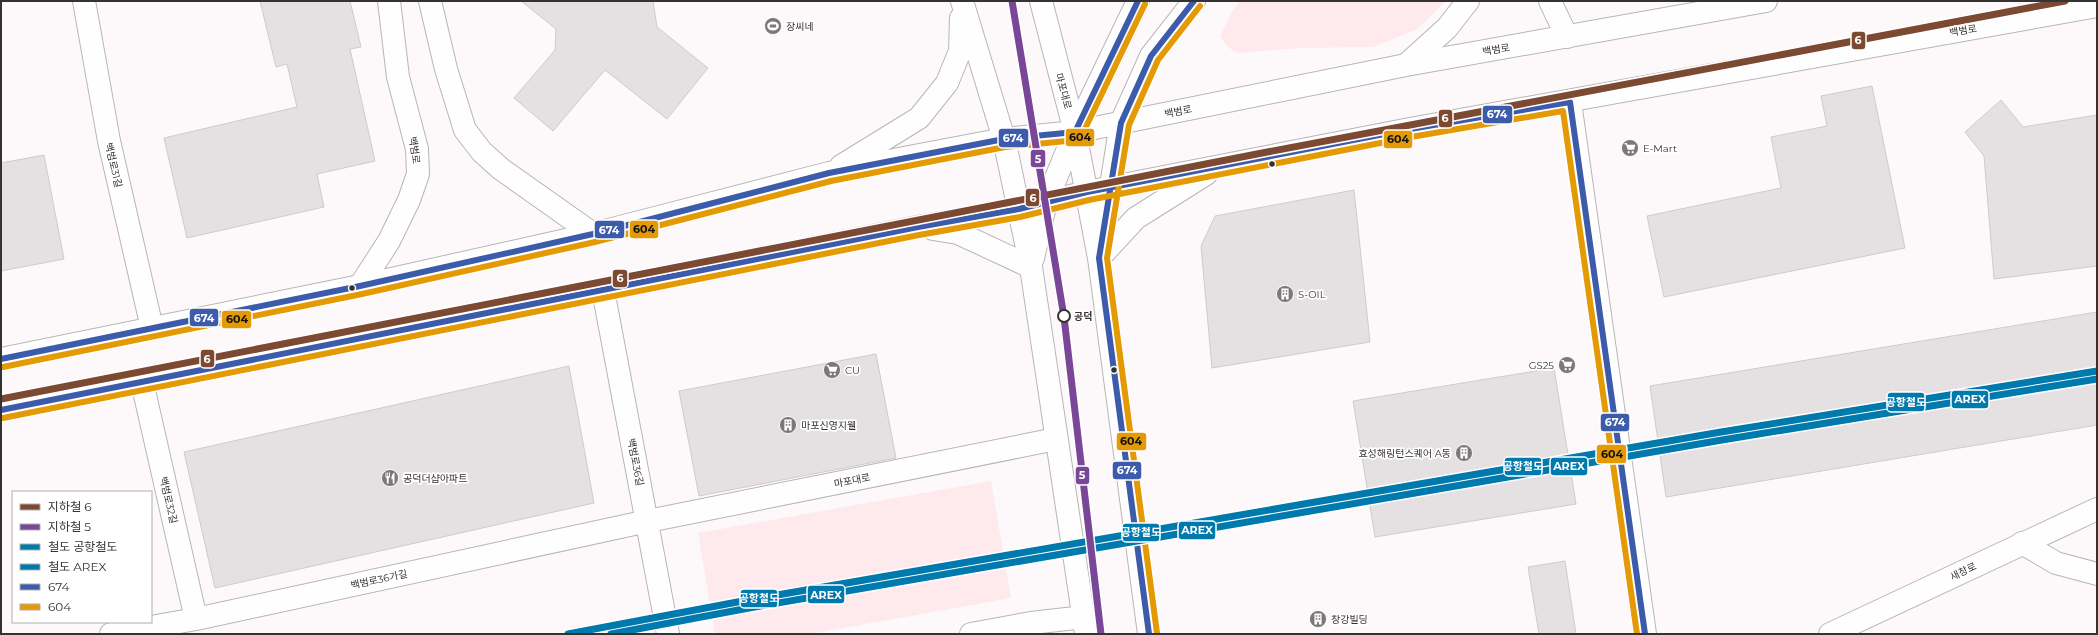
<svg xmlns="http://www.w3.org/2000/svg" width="2098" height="635" font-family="Montserrat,'Noto Sans KR',sans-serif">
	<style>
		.green { fill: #fee9ed }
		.building { fill: #e5e1e2; stroke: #cecbcc }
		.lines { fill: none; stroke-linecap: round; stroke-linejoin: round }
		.minor-casing { stroke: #b8b5b6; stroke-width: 24 }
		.major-casing { stroke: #b8b5b6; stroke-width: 24 }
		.minor { stroke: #fffefe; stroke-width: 22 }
		.major { stroke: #fffefe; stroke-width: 22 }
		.bus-1-casing { stroke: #fff; stroke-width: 9 }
		.bus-2-casing { stroke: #fff; stroke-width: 9 }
		.bus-1 { stroke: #3d5bab; stroke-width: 6 }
		.bus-2 { stroke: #e49a05; stroke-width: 6 }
		.rail-1-casing { stroke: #fff; stroke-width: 10 }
		.rail-2-casing { stroke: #fff; stroke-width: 10 }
		.rail-1 { stroke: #0079ac; stroke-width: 7 }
		.rail-2 { stroke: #0079ac; stroke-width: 7 }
		.metro-1-casing { stroke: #fff; stroke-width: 10 }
		.metro-2-casing { stroke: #fff; stroke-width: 10 }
		.metro-1 { stroke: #7c4932; stroke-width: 7 }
		.metro-2 { stroke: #794698; stroke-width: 7 }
		.bus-dot { fill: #353232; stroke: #fff; stroke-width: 1.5 }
		.stop-dot { fill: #fff; stroke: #353232; stroke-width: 2 }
		.labels { text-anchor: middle; stroke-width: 3.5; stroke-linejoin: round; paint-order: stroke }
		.poi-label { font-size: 10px; fill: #353232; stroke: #fff; text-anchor: start }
		.street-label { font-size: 10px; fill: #353232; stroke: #fff }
		.stop-label { font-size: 10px; font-weight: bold; fill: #353232; stroke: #fff; text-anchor: start }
		.line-badge { stroke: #fff; stroke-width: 1.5 }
		.badge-label { font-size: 11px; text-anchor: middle; font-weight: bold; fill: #fff }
		.pale-badge-label { font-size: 11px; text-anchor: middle; font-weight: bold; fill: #111 }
	</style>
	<rect width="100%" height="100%" fill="#fdf9fa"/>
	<!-- green -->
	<path class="green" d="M1240,1h206l-29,28 -43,18 -74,1 -61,5 -10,-5 -9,-11 11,-24z
		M991,481l20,117 -201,36h-95l-17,-101z"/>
	<!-- building -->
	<path class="building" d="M260,1h90l11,46 -11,2 25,112 -58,13 7,33 -137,31 -23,-100 133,-31 -10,-43 -11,3z
		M521,1h132l4,26 51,41 -41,51 -62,-49 -52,61 -39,-33 41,-48 1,-21z
		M1872,86l33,162 -241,49 -17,-81 134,-28 -10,-51 56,-11 -6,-30z
		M2001,100l22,27 74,-12v151l-103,13 -10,-123 -19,-24z
		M44,155l20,104 -63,12v-108z
		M1354,190l16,152 -158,26 -11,-122 14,-30z
		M2097,312v113l-431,72 -16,-111z
		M876,354l20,104 -197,38 -20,-105z
		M569,366l25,137 -379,85 -31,-136z
		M1554,368l22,136 -201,33 -22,-136z
		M1565,561l11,73h-37l-11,-67z"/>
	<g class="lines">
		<!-- minor casing -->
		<g class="minor-casing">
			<path id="minor" d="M84,1l25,140 43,187
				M430,1l16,68 19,61 17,22 19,17 92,65
				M1570,102l75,532
				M360,286l29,-45 20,-41 9,-26 -1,-25 -19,-72 -9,-76
				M603,290l65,344
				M142,382l54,237
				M2022,543l34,20 41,11
				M111,634l85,-15 452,-98 408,-82
				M971,634l60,-11 53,-6"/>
		</g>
		<!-- major casing -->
		<g class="major-casing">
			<path id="major" d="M962,1l42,138 27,128 55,367
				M1041,1l34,131 24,126 50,376
				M1550,1l17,36
				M1406,65l41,-37 21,-27
				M841,166l78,-48 28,-35 13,-32 1,-33
				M933,229l25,4 73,34
				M1102,243l19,-120 30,-67 43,-55
				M1033,258l13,-56 29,-70 63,-131
				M1099,258l37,-40 70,-44
				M1,359l359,-73 233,-52 236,-61 75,-15 100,-19 71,-7 331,-67 360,-64
				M1,410l917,-183 101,-18 68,-17 323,-63 687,-123
				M1830,634l267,-125"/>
		</g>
		<!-- minor -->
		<use href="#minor" class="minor"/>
		<!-- major -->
		<use href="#major" class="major"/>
		<!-- bus-1 casing -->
		<g class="bus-1-casing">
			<path id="bus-1" d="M1,359l359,-73 233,-52 236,-61 175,-34 71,-7 63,-131
				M1,410l917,-183 101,-18 68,-17 323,-63 160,-27 75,532
				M1149,634l-50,-376 22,-135 30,-67 43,-55"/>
		</g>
		<!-- bus-2 casing -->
		<g class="bus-2-casing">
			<path id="bus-2" d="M3,367l359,-73 233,-52 236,-61 174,-34 72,-7 5,-5 63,-131
				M3,418l916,-183 101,-18 69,-17 322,-63 152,-26 74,523
				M1157,633l-50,-375 22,-133 29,-65 42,-54"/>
		</g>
		<!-- bus-1 -->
		<use href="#bus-1" class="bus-1"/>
		<!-- bus-2 -->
		<use href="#bus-2" class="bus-2"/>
		<!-- rail-1 casing -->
		<g class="rail-1-casing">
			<path id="rail-1" d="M568,634l180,-34 973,-168 376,-61"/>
		</g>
		<!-- rail-2 casing -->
		<g class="rail-2-casing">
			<path id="rail-2" d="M611,634l138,-26 973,-168 375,-61"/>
		</g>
		<!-- rail-1 -->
		<use href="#rail-1" class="rail-1"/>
		<!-- rail-2 -->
		<use href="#rail-2" class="rail-2"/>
		<!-- metro-1 casing -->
		<g class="metro-1-casing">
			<path id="metro-1" d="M1,399l1256,-245 808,-153"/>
		</g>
		<!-- metro-2 casing -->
		<g class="metro-2-casing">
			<path id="metro-2" d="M1012,1l52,316 37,317"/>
		</g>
		<!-- metro-1 -->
		<use href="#metro-1" class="metro-1"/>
		<!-- metro-2 -->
		<use href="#metro-2" class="metro-2"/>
	</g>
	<!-- icons -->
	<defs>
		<g id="stadium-disc" transform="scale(0.9)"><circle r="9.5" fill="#7b7878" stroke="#fff"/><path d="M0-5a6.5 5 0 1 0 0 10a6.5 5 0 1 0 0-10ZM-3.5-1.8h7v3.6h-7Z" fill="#fff"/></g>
		<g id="supermarket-disc" transform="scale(0.9)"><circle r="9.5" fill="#7b7878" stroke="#fff"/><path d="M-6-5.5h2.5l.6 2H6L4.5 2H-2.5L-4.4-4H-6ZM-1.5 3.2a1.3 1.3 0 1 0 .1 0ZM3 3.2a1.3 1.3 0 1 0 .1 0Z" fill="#fff"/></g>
		<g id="building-disc" transform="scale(0.9)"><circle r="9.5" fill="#7b7878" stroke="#fff"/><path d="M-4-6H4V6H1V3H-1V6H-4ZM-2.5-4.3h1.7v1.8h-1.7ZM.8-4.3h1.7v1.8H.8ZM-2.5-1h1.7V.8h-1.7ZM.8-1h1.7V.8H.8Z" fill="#fff"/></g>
		<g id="restaurant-disc" transform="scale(0.9)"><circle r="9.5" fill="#7b7878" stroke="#fff"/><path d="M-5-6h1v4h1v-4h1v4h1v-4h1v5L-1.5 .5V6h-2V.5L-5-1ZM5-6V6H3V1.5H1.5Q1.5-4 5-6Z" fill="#fff"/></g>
	</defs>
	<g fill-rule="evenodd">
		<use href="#stadium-disc" x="773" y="26"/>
		<use href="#supermarket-disc" x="1630" y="148"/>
		<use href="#building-disc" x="1285" y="294"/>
		<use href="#supermarket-disc" x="1567" y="365"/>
		<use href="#supermarket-disc" x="832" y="370"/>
		<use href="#building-disc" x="788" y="425"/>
		<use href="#building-disc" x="1464" y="453"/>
		<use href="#restaurant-disc" x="390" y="478"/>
		<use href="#building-disc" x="1318" y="619"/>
	</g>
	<!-- markers -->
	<g class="bus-dot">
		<circle cx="1272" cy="164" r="3.5"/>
		<circle cx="352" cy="288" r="3.5"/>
		<circle cx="1114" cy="370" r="3.5"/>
	</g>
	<circle class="stop-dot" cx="1064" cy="316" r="6"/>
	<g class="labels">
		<!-- poi labels -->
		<g class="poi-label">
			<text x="786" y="30">장씨네</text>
			<text x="1643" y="152">E-Mart</text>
			<text x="1298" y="298">S-OIL</text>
			<text x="1554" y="369" text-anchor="end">GS25</text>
			<text x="845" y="374">CU</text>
			<text x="801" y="429">마포신영지웰</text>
			<text x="1451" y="457" text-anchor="end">효성해링턴스퀘어 A동</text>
			<text x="403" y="482">공덕더샵아파트</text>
			<text x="1331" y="623">창강빌딩</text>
		</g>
		<!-- street labels -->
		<g class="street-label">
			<text transform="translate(1963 30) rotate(-10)" y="4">백범로</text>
			<text transform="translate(1496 49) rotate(-10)" y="4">백범로</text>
			<text transform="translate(1064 91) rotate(75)" y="4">마포대로</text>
			<text transform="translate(1178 111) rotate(-11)" y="4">백범로</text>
			<text transform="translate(415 150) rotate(82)" y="4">백범로</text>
			<text transform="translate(114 165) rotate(77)" y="4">백범로31길</text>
			<text transform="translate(636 462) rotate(79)" y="4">백범로36길</text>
			<text transform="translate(852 480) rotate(-11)" y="4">마포대로</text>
			<text transform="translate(169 500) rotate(77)" y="4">백범로32길</text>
			<text transform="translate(1963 571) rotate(-26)" y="4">새창로</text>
			<text transform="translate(379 579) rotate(-12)" y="4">백범로36가길</text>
		</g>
		<!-- stop labels -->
		<g class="stop-label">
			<text x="1074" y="320">공덕</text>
		</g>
	</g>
	<g class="line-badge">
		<rect x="1851" y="31" width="15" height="19" rx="4" fill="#7c4932"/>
		<rect x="1482" y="105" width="31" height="19" rx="4" fill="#3d5bab"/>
		<rect x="1438" y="109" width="15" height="19" rx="4" fill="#7c4932"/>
		<rect x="1065" y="128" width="30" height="19" rx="4" fill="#e49a05"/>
		<rect x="998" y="128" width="31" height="20" rx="4" fill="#3d5bab"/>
		<rect x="1383" y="130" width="30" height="19" rx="4" fill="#e49a05"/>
		<rect x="1030" y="149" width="16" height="19" rx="4" fill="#794698"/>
		<rect x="1025" y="188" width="15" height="19" rx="4" fill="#7c4932"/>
		<rect x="629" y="220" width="30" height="19" rx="4" fill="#e49a05"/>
		<rect x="594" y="220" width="31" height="19" rx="4" fill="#3d5bab"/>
		<rect x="612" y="269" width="16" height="19" rx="4" fill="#7c4932"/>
		<rect x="189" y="308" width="30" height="19" rx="4" fill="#3d5bab"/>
		<rect x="221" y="310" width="31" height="19" rx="4" fill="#e49a05"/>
		<rect x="200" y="349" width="15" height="19" rx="4" fill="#7c4932"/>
		<rect x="1951" y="390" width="38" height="19" rx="4" fill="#0079ac"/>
		<rect x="1887" y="392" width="38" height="20" rx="4" fill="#0079ac"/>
		<rect x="1600" y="413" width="30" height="19" rx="4" fill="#3d5bab"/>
		<rect x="1116" y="432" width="31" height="19" rx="4" fill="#e49a05"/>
		<rect x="1596" y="444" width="31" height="20" rx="4" fill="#e49a05"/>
		<rect x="1504" y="457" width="38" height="19" rx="4" fill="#0079ac"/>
		<rect x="1550" y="457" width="38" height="19" rx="4" fill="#0079ac"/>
		<rect x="1112" y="461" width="30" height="19" rx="4" fill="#3d5bab"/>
		<rect x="1075" y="466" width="15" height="19" rx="4" fill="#794698"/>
		<rect x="1178" y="521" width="38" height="19" rx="4" fill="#0079ac"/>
		<rect x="1122" y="523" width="38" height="19" rx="4" fill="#0079ac"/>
		<rect x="807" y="585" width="38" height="19" rx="4" fill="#0079ac"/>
		<rect x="740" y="589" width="38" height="19" rx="4" fill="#0079ac"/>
	</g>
	<g class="badge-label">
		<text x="1858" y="44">6</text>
		<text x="1497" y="118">674</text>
		<text x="1445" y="122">6</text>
		<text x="1013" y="142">674</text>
		<text x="1038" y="163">5</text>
		<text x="1033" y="202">6</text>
		<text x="609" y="234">674</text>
		<text x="620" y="282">6</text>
		<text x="204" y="322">674</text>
		<text x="207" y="363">6</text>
		<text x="1970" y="403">AREX</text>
		<text x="1906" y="406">공항철도</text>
		<text x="1615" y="426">674</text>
		<text x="1523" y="470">공항철도</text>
		<text x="1569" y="470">AREX</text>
		<text x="1127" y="474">674</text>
		<text x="1082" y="479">5</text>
		<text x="1197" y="534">AREX</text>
		<text x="1141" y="536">공항철도</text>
		<text x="826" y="599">AREX</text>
		<text x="759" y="602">공항철도</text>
	</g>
	<g class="pale-badge-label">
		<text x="1080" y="141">604</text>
		<text x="1398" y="143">604</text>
		<text x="644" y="233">604</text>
		<text x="237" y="323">604</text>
		<text x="1131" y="445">604</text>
		<text x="1612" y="458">604</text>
	</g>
	<!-- border -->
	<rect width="2098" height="635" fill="none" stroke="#353232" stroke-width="4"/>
	<!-- legend -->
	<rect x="12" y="491" width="140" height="132" fill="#ffffff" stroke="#aeadad"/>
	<rect x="20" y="504" width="20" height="6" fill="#7c4932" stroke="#aeadad"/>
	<text x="48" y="511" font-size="12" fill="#353232">지하철 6</text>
	<rect x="20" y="524" width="20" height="6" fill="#794698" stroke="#aeadad"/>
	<text x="48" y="531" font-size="12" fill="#353232">지하철 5</text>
	<rect x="20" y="544" width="20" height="6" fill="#0079ac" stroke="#aeadad"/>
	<text x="48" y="551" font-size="12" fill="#353232">철도 공항철도</text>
	<rect x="20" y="564" width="20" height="6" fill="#0079ac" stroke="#aeadad"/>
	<text x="48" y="571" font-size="12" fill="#353232">철도 AREX</text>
	<rect x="20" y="584" width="20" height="6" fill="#3d5bab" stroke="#aeadad"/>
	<text x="48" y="591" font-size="12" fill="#353232">674</text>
	<rect x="20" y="604" width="20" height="6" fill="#e49a05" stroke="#aeadad"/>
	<text x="48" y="611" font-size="12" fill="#353232">604</text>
</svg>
